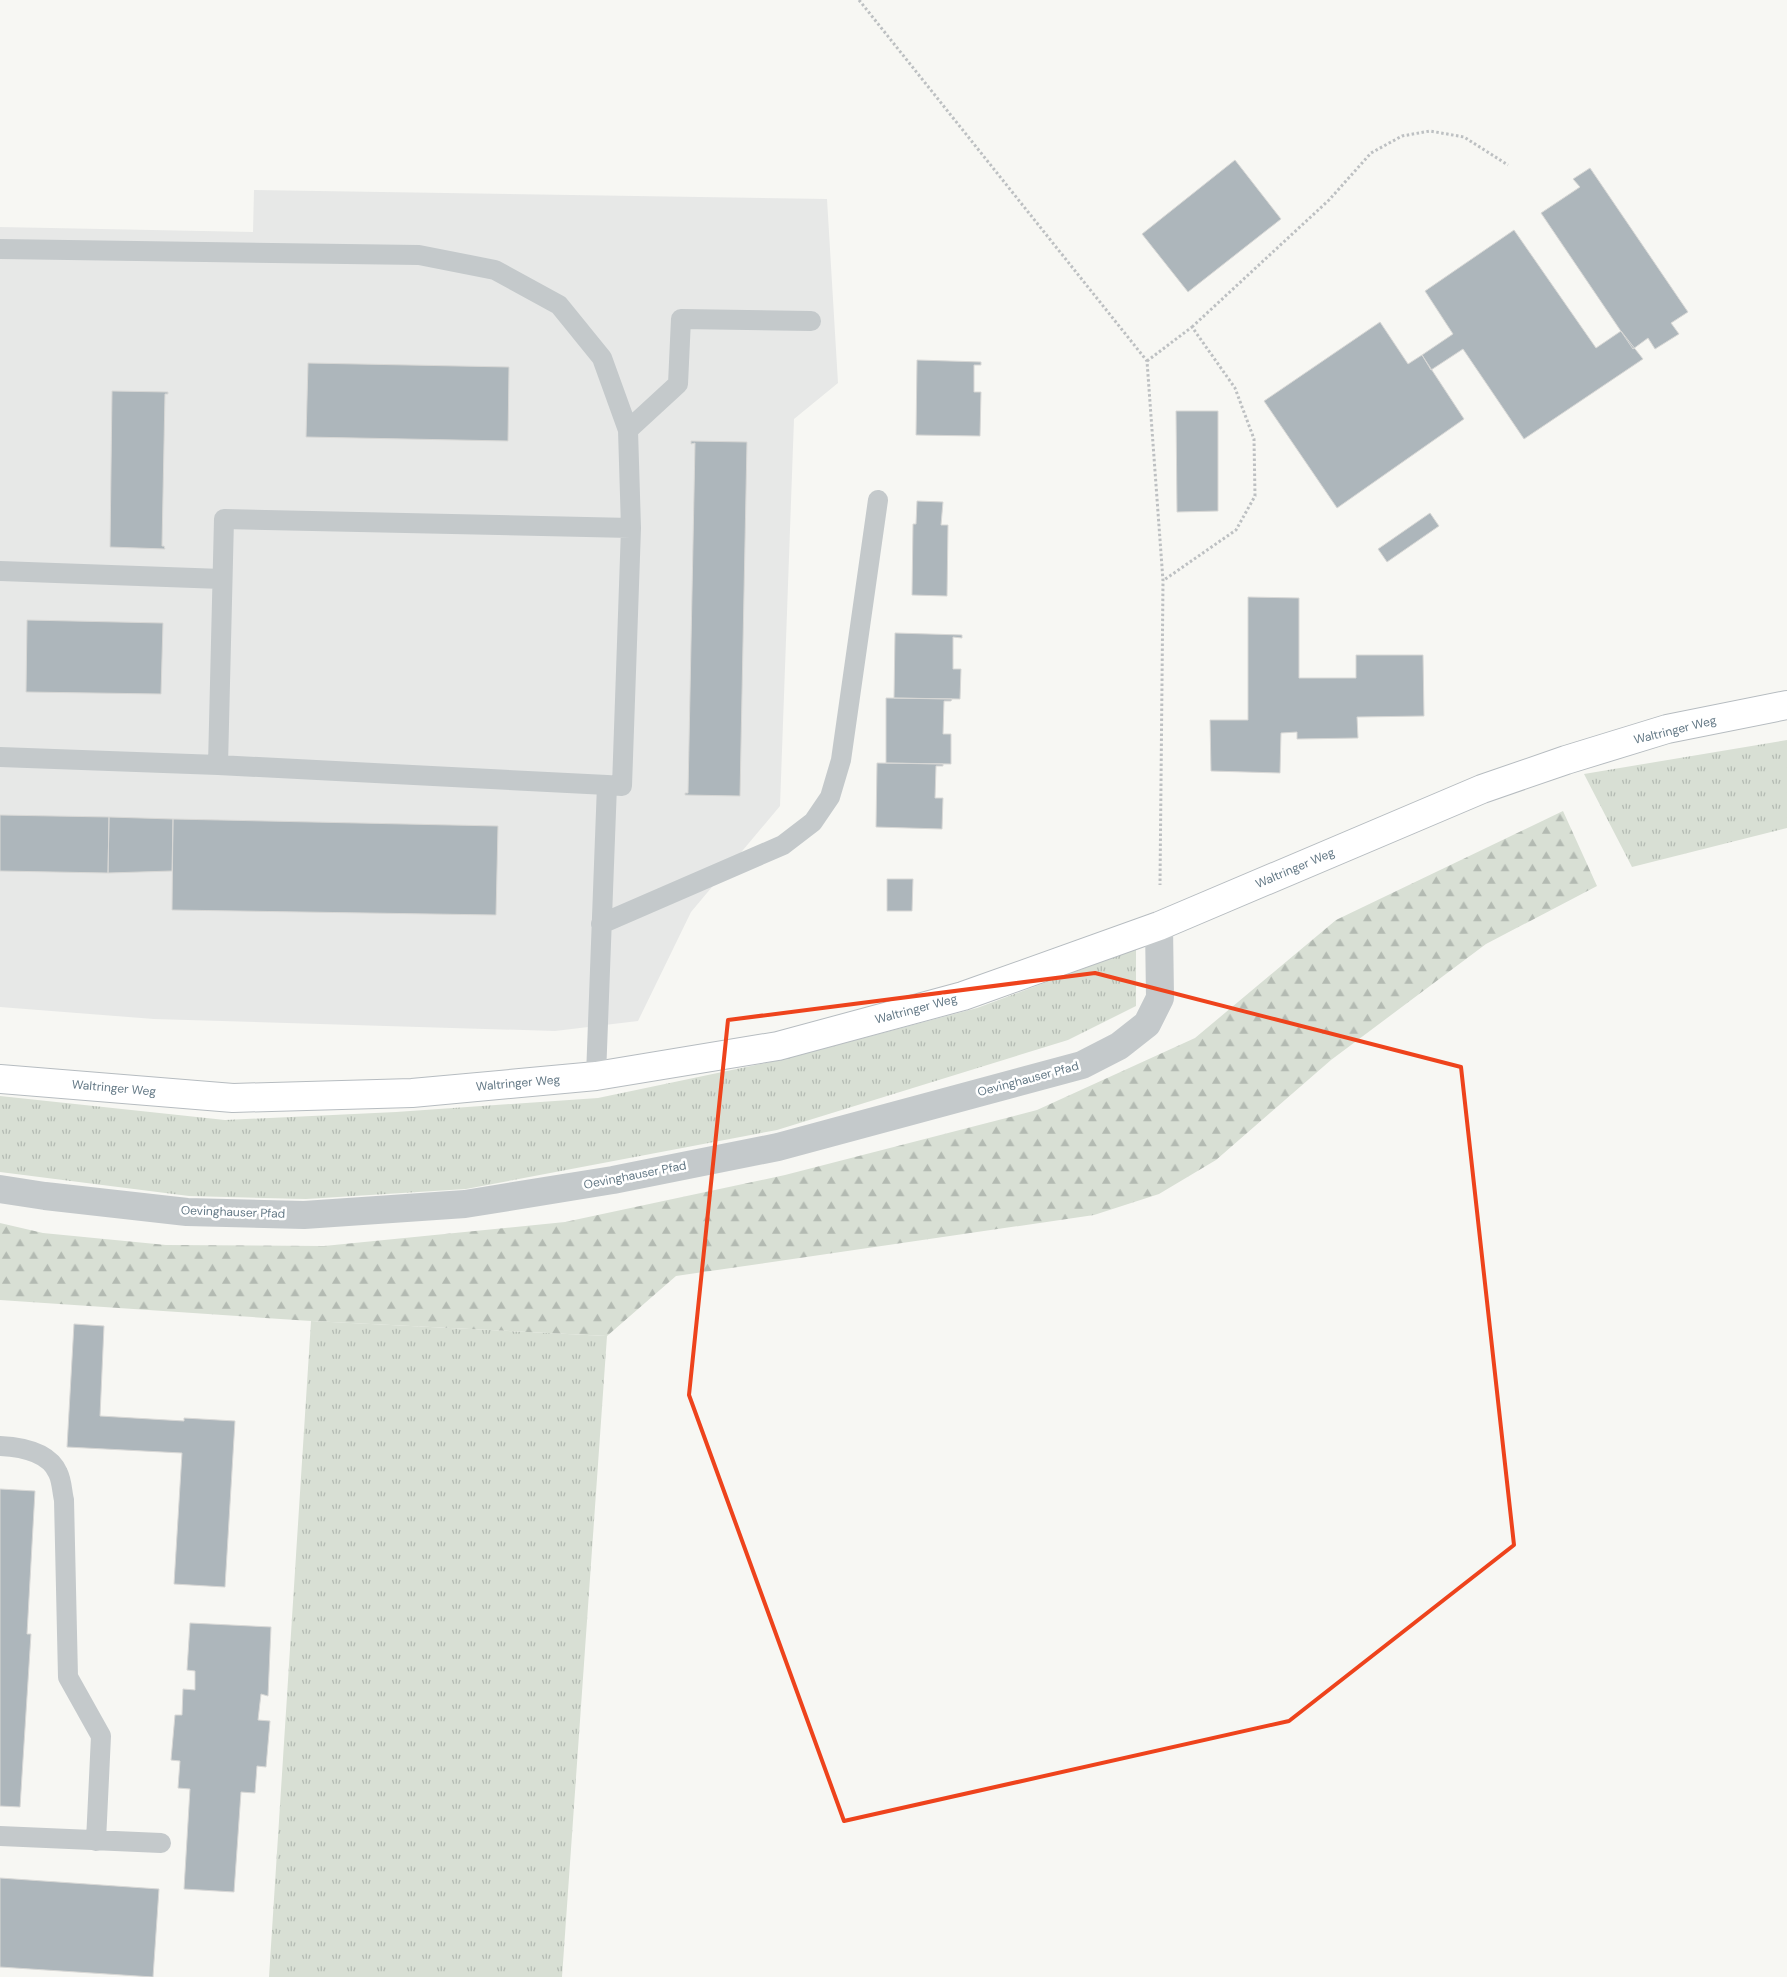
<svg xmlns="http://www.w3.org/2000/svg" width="1787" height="1977" font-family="'DM Sans',sans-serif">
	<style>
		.built { fill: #e7e8e7 }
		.grass { fill: url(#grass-tufts) }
		.forest { fill: url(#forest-firs) }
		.building { fill: #adb6bb; stroke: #d8d8d6 }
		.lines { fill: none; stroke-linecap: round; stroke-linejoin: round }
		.secondary-casing { stroke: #b6bcc0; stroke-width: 30 }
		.path { stroke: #bdc0c2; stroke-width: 3; stroke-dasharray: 2.5 2.5; stroke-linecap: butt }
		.lane { stroke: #c4c9cb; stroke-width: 20 }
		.street { stroke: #c4c9cb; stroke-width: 28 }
		.secondary { stroke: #fff; stroke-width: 28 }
		.marked { fill: none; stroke: #ee431c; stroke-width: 4; stroke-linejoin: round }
		.labels { text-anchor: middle; stroke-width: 5; stroke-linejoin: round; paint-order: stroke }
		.street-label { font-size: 12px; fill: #647986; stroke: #fff }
	</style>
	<defs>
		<pattern id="grass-tufts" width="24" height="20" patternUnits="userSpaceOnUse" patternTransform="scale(1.25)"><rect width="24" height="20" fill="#d8dfd4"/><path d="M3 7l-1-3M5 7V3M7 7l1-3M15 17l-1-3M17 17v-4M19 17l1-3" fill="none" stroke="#b3bab2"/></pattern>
		<pattern id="forest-firs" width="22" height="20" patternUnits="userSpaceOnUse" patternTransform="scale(1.25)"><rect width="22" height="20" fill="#d8dfd4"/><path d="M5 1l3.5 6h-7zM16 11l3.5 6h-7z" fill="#b3bab2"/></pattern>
	</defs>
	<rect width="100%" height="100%" fill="#f7f7f3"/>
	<!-- built -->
	<path class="built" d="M254,190l573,9 11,184 -44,36 -14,387 -89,106 -53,109 -83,10 -401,-12 -154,-12v-780l253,5z"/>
	<!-- grass -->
	<path class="grass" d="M1787,740v88l-155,39 -48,-93z
		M1136,949v57l-68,34 -291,90 -311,59 -160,10 -117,-3 -189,-24v-76l225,24 171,-8 202,-14 182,-38 197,-52z
		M311,1321l296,15 -45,641h-293z"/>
	<!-- forest -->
	<path class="forest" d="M1563,811l34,75 -111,58 -155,116 -115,100 -57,34 -65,21 -418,61 -69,60 -296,-15 -311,-21v-77l43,10 123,12 158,1 241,-24 220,-47 252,-65 158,-72 141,-118z"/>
	<!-- building -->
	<path class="building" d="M1235,160l46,59 -93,73 -46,-58z
		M1590,168l98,144 -17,11 8,11 -24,15 -7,-11 -15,11 -92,-136 39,-26 -7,-8z
		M1514,230l82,118 25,-17 22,28 -119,80 -61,-90 -32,21 -9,-15 31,-21 -28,-43z
		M1380,322l28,42 14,-9 42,64 -127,89 -73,-107z
		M917,360l64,2v3h-7v27h7l-1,44 -64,-1z
		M308,363l201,4 -1,74 -202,-4z
		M112,391l56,1v2h-3l-3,152h2l1,3 -55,-2z
		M1176,411h42v100l-41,1z
		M691,441l56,1 -7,354 -55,-1v-2h3l7,-350 -4,1z
		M917,501l26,1 -2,23h7l-1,71 -35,-1 1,-71h3z
		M1430,513l9,13 -52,36 -9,-13z
		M1248,597l51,1v80h57v-23h67l1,61 -67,1 1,21 -61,1v-7l-16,1 -1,40 -69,-2 -1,-51h38z
		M27,620l136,3 -2,71 -135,-2z
		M895,633l67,2v3l-9,-1v32h8l-1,30 -66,-1z
		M886,698l66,1 -1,2h-7l-1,33h8v30l-65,-1z
		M877,763l66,1v2h-7l-1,32h8l-1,31 -66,-2z
		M0,815l109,2 -1,56 -108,-2z
		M109,817l64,2 -1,52 -64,2z
		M173,819l325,7 -2,89 -324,-5z
		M887,879h26l-1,32h-25z
		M74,1324l30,2 -4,90 84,5v-3l51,3 -10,166 -51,-3 8,-131 -115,-6z
		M0,1489l35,2 -8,143h4l-11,173 -20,-1z
		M190,1623l81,4 -3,69 -7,-2 -3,26 12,1 -4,46 -9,-1 -2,27 -14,-1 -7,100 -50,-3 6,-100 -12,-1 2,-27 -9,-1 4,-45h7l1,-26 12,1v-19l-8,-1z
		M0,1878l159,11 -6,88 -153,-10z"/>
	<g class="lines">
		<!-- secondary casing -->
		<g class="secondary-casing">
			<path id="secondary" d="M0,1079l233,19 179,-5 184,-17 182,-30 185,-50 196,-70 323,-137 84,-29 101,-31 120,-24"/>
		</g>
		<!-- path -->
		<path class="path" d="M859,0l288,361 16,220 -3,304
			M1192,327l137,-127 42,-47 31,-17 28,-5 34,6 44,28
			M1147,361l45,-34 43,61 19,51 1,57 -19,34 -72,50"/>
		<!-- lane -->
		<path class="lane" d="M0,249l419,6 76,15 64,35 43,53 26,72 3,98 -9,258 -15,-1 -11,291
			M628,430l50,-46 3,-65 130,2
			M0,571l222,8
			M0,757l218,8 389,20
			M218,765l6,-246 407,9
			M601,924l182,-79 30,-23 17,-25 11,-37 37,-260
			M0,1446c20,1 49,6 58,27 4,8 4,19 6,27l4,177 33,59 -5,105
			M0,1836l161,7"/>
		<!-- street -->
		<path class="street" d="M0,1189l45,7 142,16 117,3 161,-11 148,-24 165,-33 304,-82 37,-19 28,-22 13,-26 -1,-72"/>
		<!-- secondary -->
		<use href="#secondary" class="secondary"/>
	</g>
	<!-- marked area -->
	<path class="marked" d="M1095,973l366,94 53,478 -225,176 -445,100 -155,-426 39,-375z"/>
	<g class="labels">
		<!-- street labels -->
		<g class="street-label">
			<text transform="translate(1675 730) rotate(-14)" y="4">Waltringer Weg</text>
			<text transform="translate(1295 868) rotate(-23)" y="4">Waltringer Weg</text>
			<text transform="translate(916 1009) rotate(-15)" y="4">Waltringer Weg</text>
			<text transform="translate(1028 1079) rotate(-15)" y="4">Oevinghauser Pfad</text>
			<text transform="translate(518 1083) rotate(-5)" y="4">Waltringer Weg</text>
			<text transform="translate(114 1088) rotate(5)" y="4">Waltringer Weg</text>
			<text transform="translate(635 1175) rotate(-11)" y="4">Oevinghauser Pfad</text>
			<text transform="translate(233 1212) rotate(2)" y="4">Oevinghauser Pfad</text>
		</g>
	</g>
</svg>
